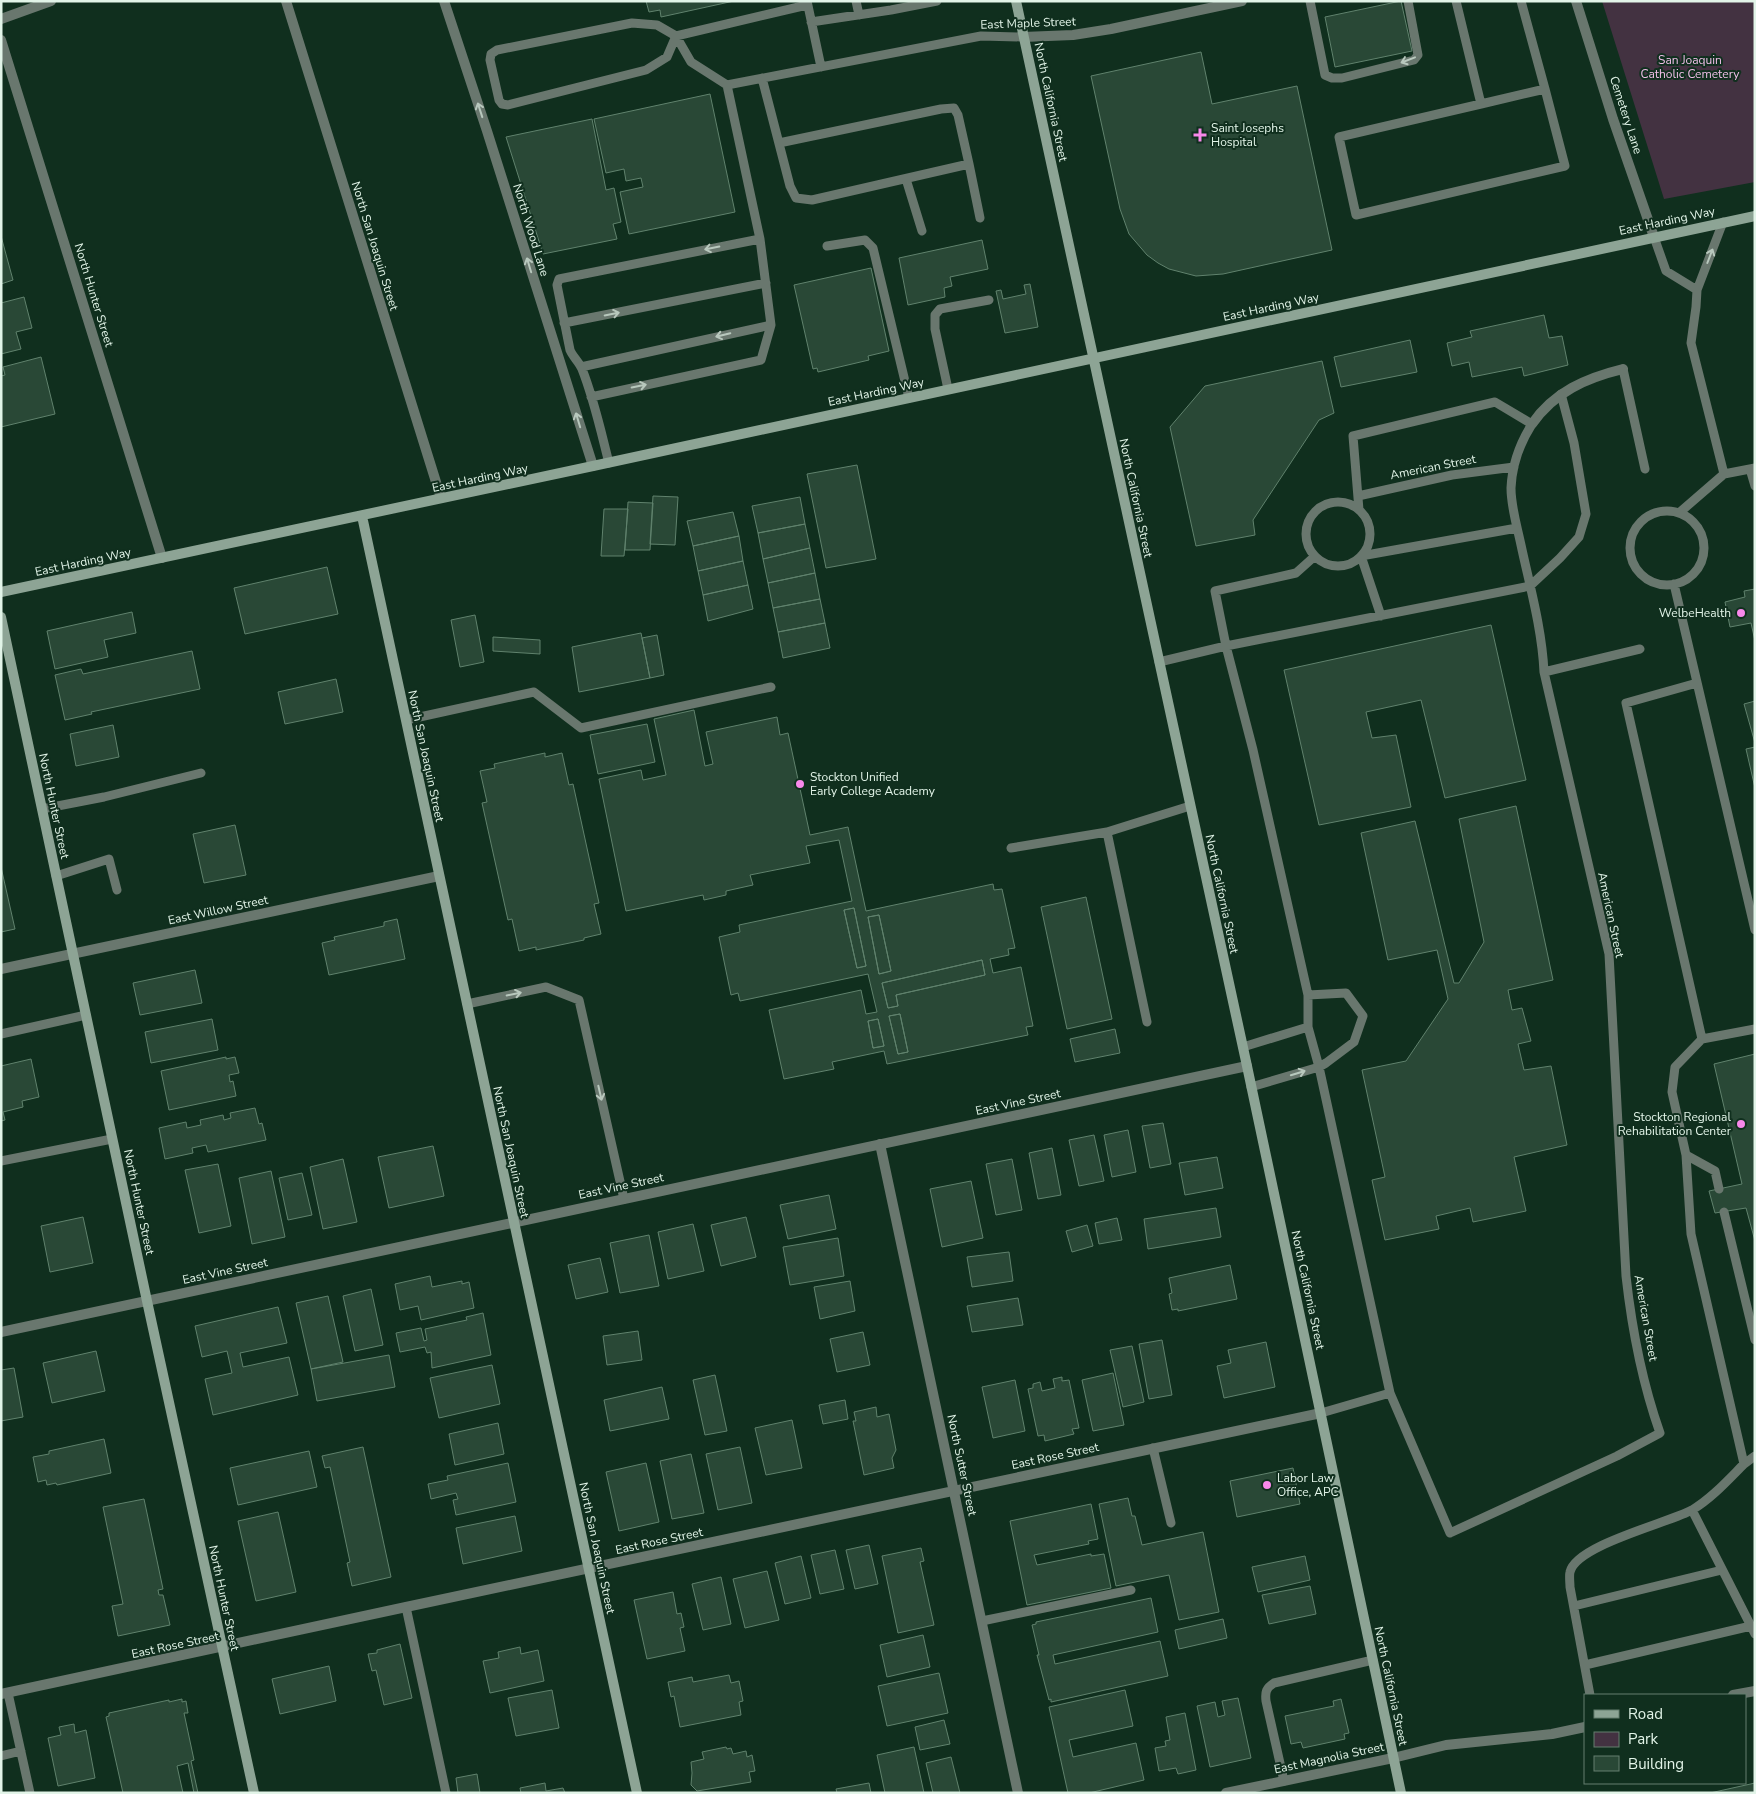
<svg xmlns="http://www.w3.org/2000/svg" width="1756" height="1794" font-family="'Nunito Sans',sans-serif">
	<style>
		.green { fill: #433241 }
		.building { fill: #294836; stroke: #60826d; fill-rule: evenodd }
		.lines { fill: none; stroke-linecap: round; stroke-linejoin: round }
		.lane { stroke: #69776e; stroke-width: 9 }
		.street { stroke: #69776e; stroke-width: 10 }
		.secondary { stroke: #8da495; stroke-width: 10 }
		.oneway { stroke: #b8c8bd }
		.poi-dot { fill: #f888ea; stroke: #102f1e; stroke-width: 2 }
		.labels { text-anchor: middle; stroke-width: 4; stroke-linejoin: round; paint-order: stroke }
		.street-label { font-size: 12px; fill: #e2f4e8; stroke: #102f1e }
		.park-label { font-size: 12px; fill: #f1bfe9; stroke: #102f1e }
		.poi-label { font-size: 12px; fill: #e2f4e8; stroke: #102f1e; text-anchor: start }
	</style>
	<rect width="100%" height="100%" fill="#102f1e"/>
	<!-- green -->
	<path class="green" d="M1602,1h153v181l-91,17z"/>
	<!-- building -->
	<path class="building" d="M646,1h88l-73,16 -1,-7 -11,2z
		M1401,1l11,50 -77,16 -10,-50z
		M1201,52l11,52 85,-18 35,164 -109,24 -27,2 -27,-7 -11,-6 -11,-8 -18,-21 -9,-25 -29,-133z
		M710,94l25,118 -106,22 -9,-42 23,-5 -2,-9 -15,3 -2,-12 -18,4 -12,-54z
		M592,119l14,71 8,-2 7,34 -8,2 4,15 -74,15 -37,-117z
		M1,236l12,44 -12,4z
		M982,240l6,29 -38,8 2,9 -8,2 1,9 -37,8 -9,-47z
		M871,268l18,83 -21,5 1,4 -51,12 -1,-4 -4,1 -19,-84z
		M1030,284l8,43 -33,6 -9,-42 5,-1 2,9 23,-5 -2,-9z
		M24,297l8,31 -16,4 5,17 -20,5v-51z
		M1544,315l5,23 13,-2 6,29 -44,11 -2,-9 -50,10 -3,-15 -17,4 -5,-23 25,-6 -2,-6z
		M1410,340l7,32 -76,15 -7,-30z
		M41,357l14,57 -54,13v-51l4,-1 -2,-8z
		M1322,361l12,52 -15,7 -66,100 2,15 -59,11 -26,-119 35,-41z
		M857,465l19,94 -50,9 -19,-94z
		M653,496l25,1 -3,48 -25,-1z
		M800,497l5,27 -47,9 -6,-27z
		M628,502l25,1 -3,47h-25z
		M604,509h24l-4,47h-23z
		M733,512l6,24 -46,10 -6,-25z
		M805,524l5,24 -47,11 -5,-26z
		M739,536l4,25 -45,10 -5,-25z
		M810,548l5,25 -47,10 -5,-24z
		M743,561l5,24 -45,10 -5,-24z
		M327,567l11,47 -93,20 -11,-46z
		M815,573l5,26 -47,9 -5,-25z
		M748,585l5,24 -45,12 -5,-26z
		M1755,589v52l-4,-18 -21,4 -5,-25 20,-5 -1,-6z
		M820,599l5,24 -47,9 -5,-24z
		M132,612l4,21 -32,7 4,17 -53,12 -8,-38z
		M475,615l9,47 -24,5 -9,-47z
		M825,623l5,25 -47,10 -5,-26z
		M1491,625l35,155 -81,18 -24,-98 -55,12 6,26 24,-3 15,72 -92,18 -35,-155z
		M641,633l9,45 -71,14 -7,-45z
		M657,635l7,40 -14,3 -8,-40z
		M493,637l47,3v14l-47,-3z
		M192,651l8,38 -109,23 1,2 -27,6 -10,-45 26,-6 2,5z
		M336,679l7,33 -58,12 -7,-32z
		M1755,701v42l-11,-39z
		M694,710l11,56 8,-2 -7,-32 71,-15 3,18 8,-2 22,102 38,-8 18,84 127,-27 1,6 8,-1 13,59 -7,1 1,6 -19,4 3,14 28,-6 12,59 -7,1 2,8 -141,29 -3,-13 -52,11 2,7 -50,10 -15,-69 92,-20 5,24 11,-2 -9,-38 -128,27 -2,-8 -7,2 -12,-58 21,-5 -1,-7 113,-24 -13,-61 -33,6 4,17 -60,12 3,10 -27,6v4l-22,5 -1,-5 -77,16 -27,-132 42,-9 2,10 23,-5 -12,-56zM854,908l12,58 -9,2 -13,-58zM879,915l12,56 -12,3 -11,-57zM982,960l3,15 -89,20 2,11 -10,2 -6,-25zM900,1014l8,38 -10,2 -9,-38zM878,1019l6,27 -11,2 -5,-27z
		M647,724l8,38 -57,12 -8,-39z
		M113,725l6,32 -43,9 -6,-32z
		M1755,747v41l-9,-39z
		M545,753v4l17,-4 7,32 4,-1 26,119 -5,1 7,30 -17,4v2l-48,10v-3l-17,4 -7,-32 -4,1 -26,-117 5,-1 -7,-31 15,-3 -1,-4z
		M1516,806l37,174 -45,10 4,20 10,-2 9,33 -13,3 6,26 27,-4 16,79 -53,12 12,54 -53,11 -3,-14 -34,8 3,13 -54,11 -13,-60 13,-3 -23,-107 44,-9 42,-62 -11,-49 -49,10 -27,-127 54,-12 39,162h5l25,-41 -25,-123z
		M235,825l11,50 -42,8 -11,-49z
		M1,867l14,62 -14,3z
		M1086,897l26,122 -45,10 -26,-122z
		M854,908l12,58 -9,2 -13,-58z
		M879,915l12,56 -12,3 -11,-57z
		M397,919l8,40 -76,16 -7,-32 13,-3 -1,-3 50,-11v-4z
		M982,960l3,15 -89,20 2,11 -10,2 -6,-25z
		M195,970l7,33 -62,12 -7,-32z
		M900,1014l8,38 -10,2 -9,-38z
		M212,1019l6,31 -67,13 -6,-31z
		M878,1019l6,27 -11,2 -5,-27z
		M1115,1029l5,24 -45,9 -5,-23z
		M1755,1054v187l-9,-33 -31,5 -6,-22 33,-7 -28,-120z
		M226,1057v2l9,-2 4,16 -10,2 1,7 3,-1 3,15 -67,14 -8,-39z
		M31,1059l8,38 -17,4 1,6 -20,5 2,8 -4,1v-55z
		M255,1108l4,16 3,-1 4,17 -58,12 -2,-7 -14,3 1,5 -28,6 -6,-31 27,-6 1,6 14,-3 -1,-5 23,-5 1,5 7,-2 -1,-5z
		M1163,1123l8,41 -21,4 -8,-42z
		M1128,1130l8,42 -24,5 -8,-42z
		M1094,1135l10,46 -25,5 -10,-46z
		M433,1146l11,50 -55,12 -11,-51z
		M1052,1148l9,47 -23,4 -9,-46z
		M1217,1157l6,31 -38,7 -6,-32z
		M343,1159l14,63 -34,7 -13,-62z
		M1012,1159l10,51 -26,5 -10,-51z
		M218,1164l13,62 -32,7 -14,-63z
		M271,1171l14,66 -33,7 -13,-66z
		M302,1173l10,42 -24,5 -9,-42z
		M971,1181l12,57 -41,9 -12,-58z
		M829,1195l7,34 -48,10 -8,-34z
		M1216,1208l5,29 -73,12 -4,-30z
		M83,1217l10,46 -43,9 -9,-46z
		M746,1217l10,40 -35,9 -10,-41z
		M1117,1218l5,22 -23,4 -4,-21z
		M693,1224l11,47 -36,8 -10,-47z
		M1087,1225l6,21 -21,6 -6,-21z
		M649,1235l10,51 -39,7 -10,-50z
		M838,1238l6,38 -54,9 -7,-38z
		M1009,1252l4,29 -41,6 -5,-30z
		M600,1258l8,34 -32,7 -8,-34z
		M1230,1265l7,34 -59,12v-2l-6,1 -3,-16 3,-1 -3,-15z
		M430,1276l2,11 30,-6v3l7,-2 5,26 -53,12 -3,-14 -18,4 -5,-26z
		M850,1281l5,30 -35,8 -6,-32z
		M371,1289l12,56 -28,6 -12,-55z
		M328,1296l15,66 -32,7 -15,-66z
		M1018,1298l5,27 -51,7 -5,-26z
		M278,1307l9,36 -47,10 3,14 46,-10 9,38 -85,20 -8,-36 27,-6 -5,-22 -25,6 -7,-31z
		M483,1313l8,42 -59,13 -1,-16 -4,1 -2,-6 -25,5 -4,-19 25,-5 3,13 3,-1 -2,-11 42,-9 -1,-3z
		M638,1331l4,29 -35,5 -4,-29z
		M863,1332l7,33 -33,7 -7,-33z
		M1162,1340l10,55 -23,4 -10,-55z
		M1266,1342l9,45 -51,11 -7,-32 14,-3 -3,-13z
		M1132,1346l12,56 -21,5 -13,-57z
		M96,1351l9,40 -53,12 -9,-40z
		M389,1355l6,32 -78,14 -6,-32z
		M492,1365l8,39 -61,14 -9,-40z
		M14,1368l9,49 -22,4v-51z
		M1113,1373l11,52 -31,6 -11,-51z
		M715,1375l12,56 -22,4 -12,-55z
		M1062,1377v4l7,-1 10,48 -7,1 2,5 -29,7 -1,-6 -6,1 -10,-47 5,-1v-4l7,-2 2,9 13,-3 -2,-9z
		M1015,1380l10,51 -32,7 -11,-51z
		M662,1387l7,32 -59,12 -6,-31z
		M845,1400l3,19 -25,5 -4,-19z
		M876,1407l1,10 12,-3 7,36 -4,8 2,10 -30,7 -11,-54h3l-2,-9z
		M792,1420l10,48 -36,7 -11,-47z
		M498,1423l6,31 -49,11 -6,-31z
		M104,1439l7,34 -54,12 -1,-2 -9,2 -1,-5 -8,2 -5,-25 16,-3v-3z
		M363,1447l28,130 -39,9 -5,-23 3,-1 -20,-95 -5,1 -3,-12z
		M740,1447l12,56 -34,7 -12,-56z
		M309,1451l8,36 -79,18 -8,-37z
		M691,1454l13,59 -32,6 -12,-58z
		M508,1463l8,39 -60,13 -3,-15 5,-1 -2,-6 -25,6 -3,-15 20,-4 -1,-4z
		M646,1463l13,59 -40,9 -13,-59z
		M1293,1468l7,36 -63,13 -7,-36z
		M1128,1498l4,18h3l7,29 61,-13 16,80 -40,8 -10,-45 -53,11 -17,-82z
		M144,1499l19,90 -5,1 1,5h4l7,30 -52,11 -6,-30 11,-2 -20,-97z
		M1091,1504l7,35 -10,2 1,3 -55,11 3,10 54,-11v2l13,-2 7,34 -84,17 -17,-84z
		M278,1512l18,80 -40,9 -18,-80z
		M515,1516l7,35 -59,13 -7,-36z
		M869,1545l9,39 -23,5 -9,-39z
		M921,1548l3,13 -4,1 14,63 -36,8 -16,-77z
		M835,1550l9,39 -24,5 -9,-39z
		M801,1556l10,42 -26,6 -10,-41z
		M1305,1556l5,24 -52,12 -6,-25z
		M767,1571l12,49 -34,8 -12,-49z
		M721,1577l10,47 -28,6 -11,-46z
		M1310,1586l6,28 -47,10 -7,-29z
		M673,1592l4,22 4,-1 3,14 -4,1 5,23 -38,8 -13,-59z
		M1151,1598l7,34 -105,23 2,9 105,-23 8,35 -117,26v-3l-2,1 -12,-45h2l-7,-30 4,-1v-2z
		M1223,1619l4,19 -48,11 -4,-19z
		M923,1635l7,32 -43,10 -7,-32z
		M400,1644l12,54 -28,7 -8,-35 -4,1 -4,-17 9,-1v-3z
		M520,1647l1,7 17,-4 6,31 -54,12 -7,-32 16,-3 -1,-6z
		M329,1666l7,35 -56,13 -8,-35z
		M939,1673l9,40 -61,13 -9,-40z
		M729,1675l2,8 8,-2 4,20 -4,1 2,13 -61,12 -6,-31 -3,1 -3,-15 24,-5 1,5z
		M552,1690l7,38 -43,8 -8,-38z
		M1125,1690l8,36 -64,14 4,17 63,-14 8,37 -55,13h-21l-19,-86z
		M1238,1698l13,60 -41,9 -13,-61 18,-4 3,15 7,-2 -3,-14z
		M182,1699v3l4,-1 2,12h-4l10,47 -3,1 7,32h-5h1l-6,-30 -11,3 6,27h-60l-17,-76 3,-1v-3l60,-13v2z
		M1341,1699l8,34 -5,1 1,5 -42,9 -2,-6 -10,2 -6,-28 49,-10 -1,-5z
		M1185,1713l11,57 -18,4 -2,-6 -17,3 -4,-23 11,-2 -1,-5 5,-1 -4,-23z
		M944,1720l6,24 -30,6 -5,-23z
		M74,1724l1,9 11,-3 9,48 -37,8 -10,-48 13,-3 -2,-8z
		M726,1747l1,2 4,-1 2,6 13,-3 1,6 5,-2 3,16 -6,1 2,10 -54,9 -6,-6 1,-12 -1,-11 13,-3 -2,-7z
		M914,1747l10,46h-39l-8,-38z
		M951,1757l9,36h-27l-7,-30z
		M477,1774l3,19h-22l-2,-15z
		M545,1783l1,8 17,-3 2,5h-44l-1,-5z
		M869,1783l2,10h-34l-1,-4z
		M1755,1783v10h-45z"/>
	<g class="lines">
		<!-- lane -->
		<path class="lane" d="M807,1l14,66
			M856,1l3,14
			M1310,1l15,74 7,3h10l72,-18 4,-5 -10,-54
			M1456,1l25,103 64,-15 -24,-88
			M811,22l80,-12 46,-9
			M762,78l28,108 6,12 16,2 157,-36 -11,-49 -4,-7 -13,1 -162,34
			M727,85l254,-49 42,1
			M1481,104l-142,33 17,78 209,-49 -20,-77
			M969,164l11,54
			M906,179l16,52
			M1723,222l-26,68 -1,17 -5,36 33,131 31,-6
			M1654,237l12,34 31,19
			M827,246l38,-6 8,8 36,150
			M564,323l202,-40
			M581,367l190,-42
			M1623,369l22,100
			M948,389l-13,-60v-14l5,-6 49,-9
			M591,397l170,-37 10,-35 -11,-86 -33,-154 -36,-23 -15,-26 -19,-11 -25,-2 -135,27 -6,4 -1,6 9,40 3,4 6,1 138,-35 21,-13 9,-21 131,-31
			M609,463c-8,-31 -15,-64 -27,-94 -3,-7 -9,-12 -12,-19l-13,-65 2,-6 201,-40
			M1750,469l5,17
			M1358,496l94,-21 62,-8
			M1306 534a32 32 0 1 1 64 0a32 32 0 1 1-64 0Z
			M1630 548a37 37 0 1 1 74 0a37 37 0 1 1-74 0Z
			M1679,513l45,-39
			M1315,556l-19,17 -81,18 11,55 27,104 55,245v32l11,40 71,326 60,140 167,-77 43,-23c-18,-51 -28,-103 -34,-157l-17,-322 -65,-282c-2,-43 -14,-85 -23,-127 -4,-19 -10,-38 -10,-57 1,-23 9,-45 21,-64l-37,-22 -142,34 6,74
			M1674,584l81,346
			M1381,616l-20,-60 156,-28
			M1159,662l67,-16 304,-60 30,-28 19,-21 7,-23 -12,-71 -13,-49
			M1544,672l96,-23
			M406,720l128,-28 47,36 190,-41
			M42,809l62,-12 97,-24
			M1011,848l96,-16
			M56,876l53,-17 8,31
			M467,1004l79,-17 33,13 45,199
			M1147,1022l-40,-190 83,-26
			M1,1034l85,-19
			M1702,1039l53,-10
			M1243,1047l65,-20
			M1251,1087l68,-20 7,-4 28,-21 9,-26 -17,-23 -38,2
			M1686,1155l29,16 4,18
			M1,1161l111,-22
			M1724,1212l31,128
			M1321,1413l69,-20
			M1153,1448l18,75
			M1744,1464l11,-8
			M1692,1510l63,124
			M1574,1606l148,-36
			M406,1607l40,186
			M982,1621l149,-31
			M1585,1665l166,-39
			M8,1693l22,100
			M1590,1695l-20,-108c0,-4 -1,-11 0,-15 6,-27 98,-49 122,-62 20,-12 36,-30 52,-46l-53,-230 -5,-79 -14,-63 3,-25 27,-28 -76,-336 71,-20
			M1,1756l20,-5
			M1284,1781l-18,-80c-1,-9 0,-13 8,-18l99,-23"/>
		<!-- street -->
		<path class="street" d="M286,1l155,497
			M444,1l43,130 106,335
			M1576,1l37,118 41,118
			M1,19l50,-18
			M1023,37l50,-2 38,-6 131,-28
			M1,40l161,518
			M1532,424c22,-32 54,-46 91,-55
			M1,969l438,-93
			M880,1144l138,649
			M1,1332l1246,-266
			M1,1694l405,-87 915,-194
			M1733,1695l22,-4
			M1226,1793l167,-35 53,-13 106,-11 33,-7"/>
		<!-- secondary -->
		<path class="secondary" d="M1016,1l231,1065 154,727
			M362,516l275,1277
			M1,592l592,-126 1162,-250
			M1,617l146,684 107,492"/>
	</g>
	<!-- one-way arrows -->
	<defs><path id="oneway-shaft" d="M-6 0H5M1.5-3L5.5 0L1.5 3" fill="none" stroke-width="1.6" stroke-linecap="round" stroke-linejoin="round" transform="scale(1.25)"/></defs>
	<g class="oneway">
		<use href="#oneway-shaft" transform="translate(1408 60) rotate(159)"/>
		<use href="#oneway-shaft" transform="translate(480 110) rotate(-108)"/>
		<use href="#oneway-shaft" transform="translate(712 248) rotate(169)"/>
		<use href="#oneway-shaft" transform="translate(1710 256) rotate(-69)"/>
		<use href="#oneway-shaft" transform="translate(529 265) rotate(-107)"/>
		<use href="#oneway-shaft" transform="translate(612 314) rotate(-11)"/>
		<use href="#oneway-shaft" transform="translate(723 335) rotate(167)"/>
		<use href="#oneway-shaft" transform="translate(639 386) rotate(-12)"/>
		<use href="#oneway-shaft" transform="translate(578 420) rotate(-107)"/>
		<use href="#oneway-shaft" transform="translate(514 994) rotate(-12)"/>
		<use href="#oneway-shaft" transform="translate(1298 1073) rotate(-17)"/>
		<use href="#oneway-shaft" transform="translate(600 1093) rotate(77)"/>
	</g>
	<!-- markers -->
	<g class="poi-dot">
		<path d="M1197.5 127.5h5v5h5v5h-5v5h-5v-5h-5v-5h5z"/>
		<circle cx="1741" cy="613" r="5"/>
		<circle cx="800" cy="784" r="5"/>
		<circle cx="1741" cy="1124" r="5"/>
		<circle cx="1267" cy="1485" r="5"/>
	</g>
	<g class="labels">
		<!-- street labels -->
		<g class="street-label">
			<text transform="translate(1028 23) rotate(-2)" y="4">East Maple Street</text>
			<text transform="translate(1051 102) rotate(78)" y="4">North California Street</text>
			<text transform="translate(1626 115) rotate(72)" y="4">Cemetery Lane</text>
			<text transform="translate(1667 221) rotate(-12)" y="4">East Harding Way</text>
			<text transform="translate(531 230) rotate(73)" y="4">North Wood Lane</text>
			<text transform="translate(375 246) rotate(73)" y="4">North San Joaquin Street</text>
			<text transform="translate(94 295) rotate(73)" y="4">North Hunter Street</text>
			<text transform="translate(1271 307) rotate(-12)" y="4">East Harding Way</text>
			<text transform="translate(876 392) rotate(-12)" y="4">East Harding Way</text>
			<text transform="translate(1433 467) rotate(-11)" y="4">American Street</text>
			<text transform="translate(480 478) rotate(-12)" y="4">East Harding Way</text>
			<text transform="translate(1136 498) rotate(78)" y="4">North California Street</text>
			<text transform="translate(83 562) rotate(-12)" y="4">East Harding Way</text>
			<text transform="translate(426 756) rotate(78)" y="4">North San Joaquin Street</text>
			<text transform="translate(54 806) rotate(78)" y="4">North Hunter Street</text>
			<text transform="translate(1222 894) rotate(78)" y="4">North California Street</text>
			<text transform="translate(218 910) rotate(-12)" y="4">East Willow Street</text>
			<text transform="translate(1611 915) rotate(78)" y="4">American Street</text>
			<text transform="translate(1018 1102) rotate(-12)" y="4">East Vine Street</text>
			<text transform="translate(511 1152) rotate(78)" y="4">North San Joaquin Street</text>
			<text transform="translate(621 1186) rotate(-12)" y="4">East Vine Street</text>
			<text transform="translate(139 1202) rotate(78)" y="4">North Hunter Street</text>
			<text transform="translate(225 1271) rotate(-12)" y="4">East Vine Street</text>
			<text transform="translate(1308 1290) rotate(78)" y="4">North California Street</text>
			<text transform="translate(1646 1318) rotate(80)" y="4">American Street</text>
			<text transform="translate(1055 1456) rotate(-12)" y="4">East Rose Street</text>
			<text transform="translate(962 1465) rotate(78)" y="4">North Sutter Street</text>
			<text transform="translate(659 1541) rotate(-12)" y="4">East Rose Street</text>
			<text transform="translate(597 1548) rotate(78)" y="4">North San Joaquin Street</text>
			<text transform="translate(224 1598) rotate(78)" y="4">North Hunter Street</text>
			<text transform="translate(175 1645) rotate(-12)" y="4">East Rose Street</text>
			<text transform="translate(1391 1686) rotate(78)" y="4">North California Street</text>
			<text transform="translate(1329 1758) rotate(-12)" y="4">East Magnolia Street</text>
		</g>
		<!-- park labels -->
		<g class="park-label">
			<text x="1690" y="64">San Joaquin<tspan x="1690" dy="14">Catholic Cemetery</tspan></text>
		</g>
		<!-- poi labels -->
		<g class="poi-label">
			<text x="1211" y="132">Saint Josephs<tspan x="1211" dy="14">Hospital</tspan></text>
			<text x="1731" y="617" text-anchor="end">WelbeHealth</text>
			<text x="810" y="781">Stockton Unified<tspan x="810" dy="14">Early College Academy</tspan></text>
			<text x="1731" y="1121" text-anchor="end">Stockton Regional<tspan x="1731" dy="14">Rehabilitation Center</tspan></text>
			<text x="1277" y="1482">Labor Law<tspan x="1277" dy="14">Office, APC</tspan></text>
		</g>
	</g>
	<!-- border -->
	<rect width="1756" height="1794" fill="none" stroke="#e2f4e8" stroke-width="5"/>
	<!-- legend -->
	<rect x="1584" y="1694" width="162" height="90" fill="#102f1e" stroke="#647e6f"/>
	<rect x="1594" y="1710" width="25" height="8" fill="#8da495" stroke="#647e6f"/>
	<text x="1628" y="1719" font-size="15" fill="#e2f4e8">Road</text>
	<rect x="1594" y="1732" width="25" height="15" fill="#433241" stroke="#647e6f"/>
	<text x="1628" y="1744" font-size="15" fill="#e2f4e8">Park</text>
	<rect x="1594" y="1756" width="25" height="15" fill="#294836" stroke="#647e6f"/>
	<text x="1628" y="1769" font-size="15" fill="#e2f4e8">Building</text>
</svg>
